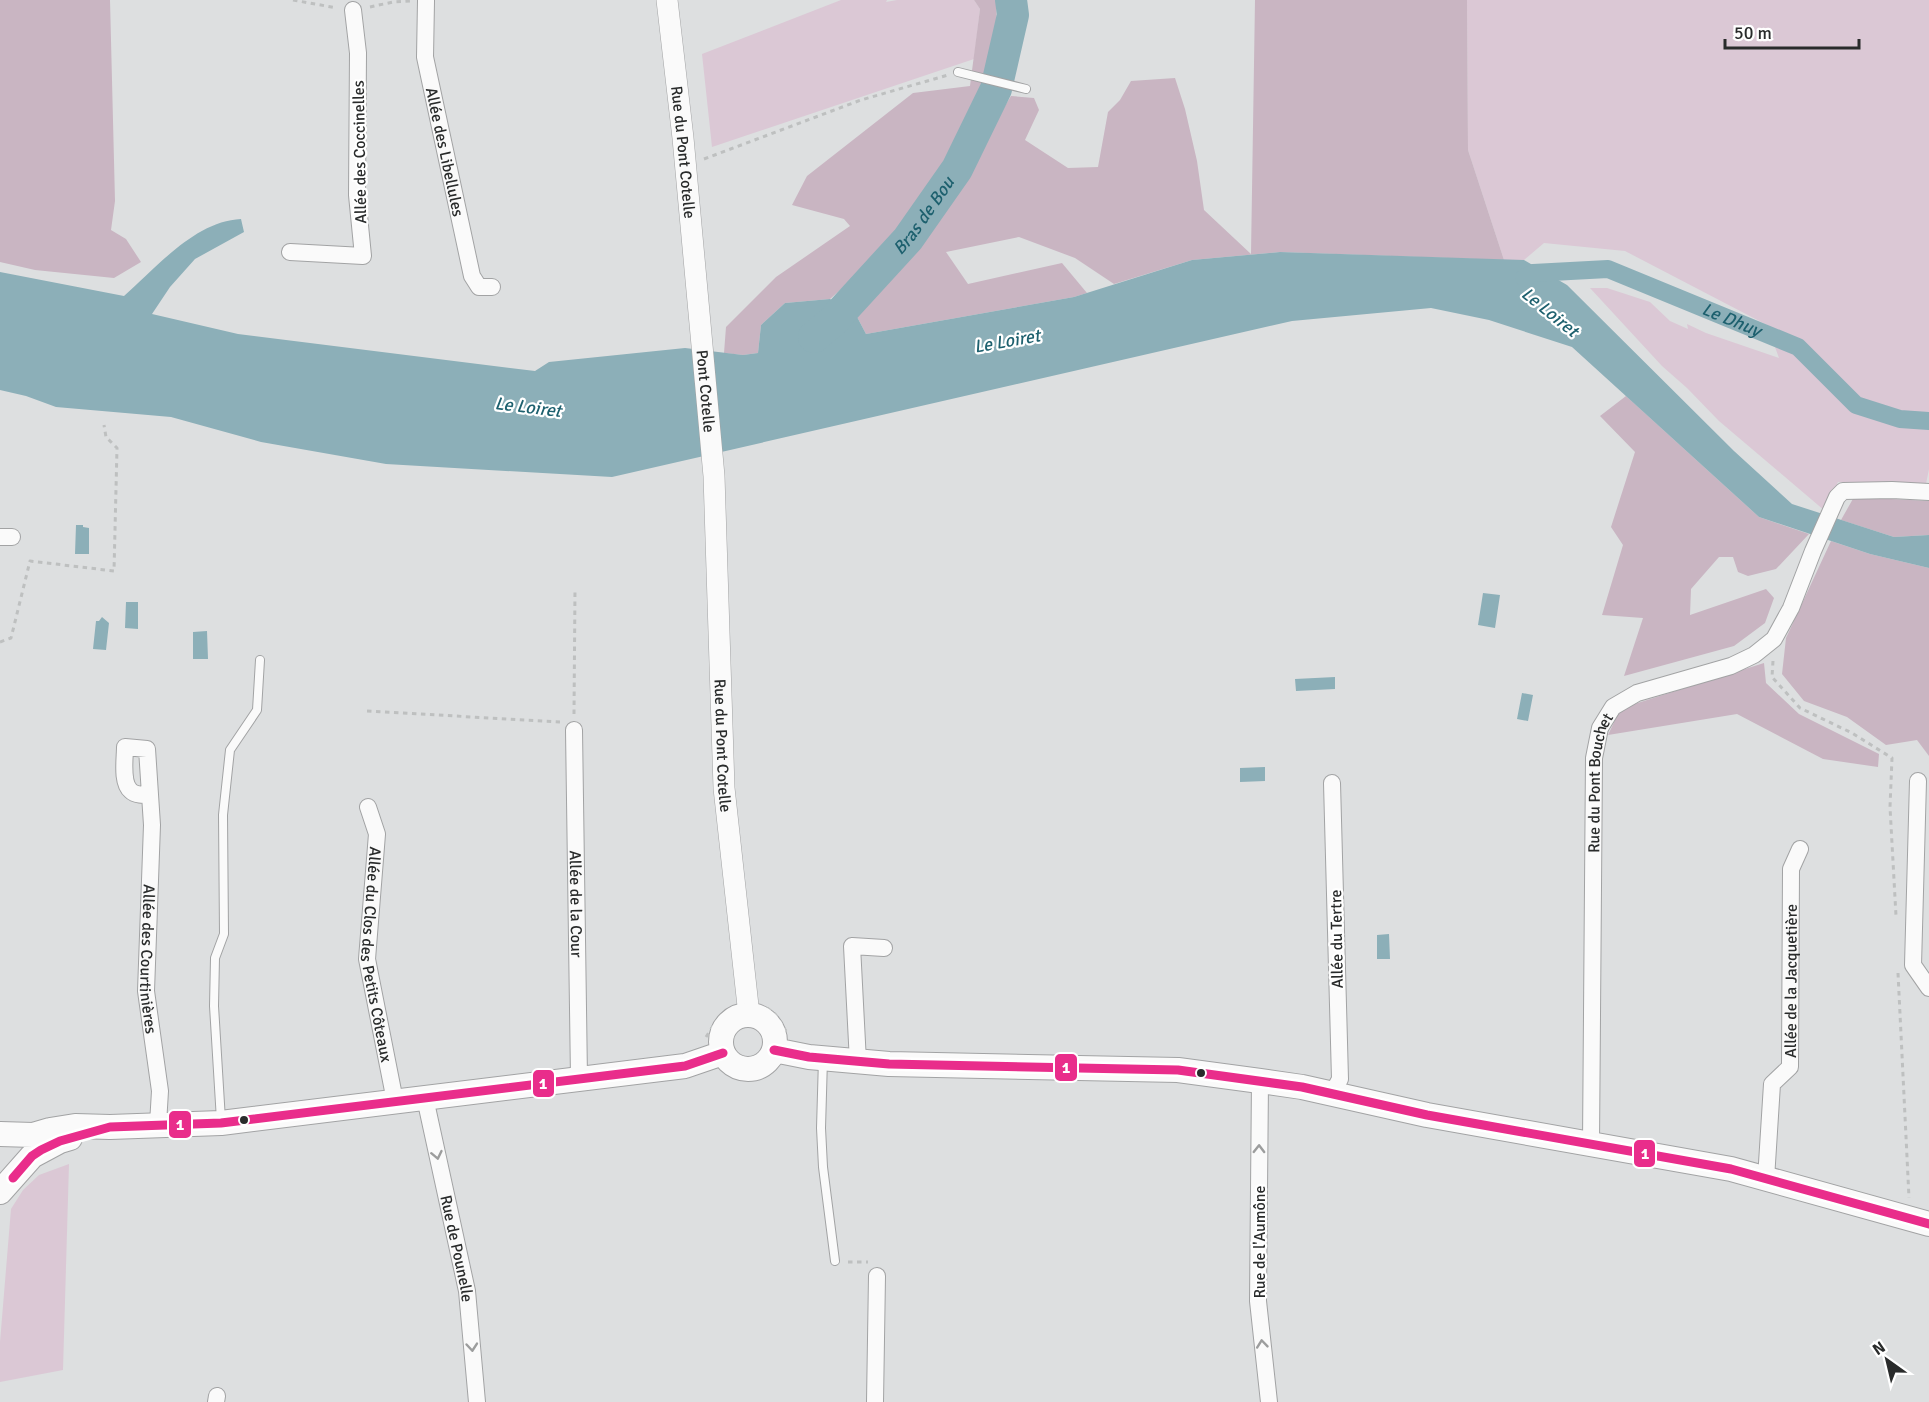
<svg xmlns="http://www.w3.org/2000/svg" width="1929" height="1402" font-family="Signika,sans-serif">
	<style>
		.green { fill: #dbc8d5 }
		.forest { fill: #c9b5c2 }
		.water { fill: #8cafb8 }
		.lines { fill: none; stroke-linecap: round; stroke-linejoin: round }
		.canal { stroke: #8cafb8; stroke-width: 18 }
		.river { stroke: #8cafb8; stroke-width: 32 }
		.service-casing { stroke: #a2a3a4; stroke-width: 10 }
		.minor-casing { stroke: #a2a3a4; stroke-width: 18 }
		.tertiary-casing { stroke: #a2a3a4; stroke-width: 22 }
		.secondary-casing { stroke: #a2a3a4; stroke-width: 26 }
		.path { stroke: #bec0c0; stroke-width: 3; stroke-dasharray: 4.5 4.5; stroke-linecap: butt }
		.service { stroke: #fafafa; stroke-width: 8 }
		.minor { stroke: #fafafa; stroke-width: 16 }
		.tertiary { stroke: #fafafa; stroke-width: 21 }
		.secondary { stroke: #fafafa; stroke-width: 24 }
		.bus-1-casing { stroke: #fff; stroke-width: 14 }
		.bus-1 { stroke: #e92d8b; stroke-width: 9 }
		.oneway { stroke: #9c9d9d }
		.bus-dot { fill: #292b2b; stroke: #fff; stroke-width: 2 }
		.labels { text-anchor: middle; stroke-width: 4.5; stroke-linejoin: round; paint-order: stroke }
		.street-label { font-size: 16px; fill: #292b2b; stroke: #fff }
		.water-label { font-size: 18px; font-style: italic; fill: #1d606e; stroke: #fff }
		.line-badge { stroke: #fff; stroke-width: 2 }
		.badge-label { font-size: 16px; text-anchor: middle; font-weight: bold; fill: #fff }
	</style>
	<rect width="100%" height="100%" fill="#dddfe0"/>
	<!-- green -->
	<path class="green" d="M841,0h46l-1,2 11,-2h77l6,9 -6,50 -262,88 -10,-93z
		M1467,0h462v469l-3,15 -88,-2 -13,29 -106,-90 -32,-33 -25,-22 -72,-78h17l43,14 20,19 18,8 -1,-5 19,9 73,25 -12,-33 -142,-74 -81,-8 -20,17h-20l-36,-110z
		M69,1164l-6,206 -63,12v-40l11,-133 12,-19 16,-15z"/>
	<!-- forest -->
	<path class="forest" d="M0,0h110l5,201 -4,29 15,9 15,23 -27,16 -79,-8 -35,-8z
		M974,0h22l1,25 -5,35 -53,121 -79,91 -30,27 -45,4 -24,22 -3,28 -15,2 -19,-2 2,-26 50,-50 74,-51 -6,-7 -52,-14 15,-29 106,-83 57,-7 10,-77z
		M1255,0h212l1,150 36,110 -224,-8 -88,8 -78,24 -39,-26 -56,-21 -73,15 22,32 94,-21 25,30 -13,4 -208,37 -11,-21 69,-74 87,-143 23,2 5,12 -14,30 43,28 30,-1 10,-55 12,-12 11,-19 44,-3 10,31 12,52 7,49 47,44z
		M1626,396l133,121 50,17 -33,35 -28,7 -10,-4 -5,-15h-14l-28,32 -1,26 76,-26 8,9 -9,25 -31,23 -110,30 19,-58 -41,-3 21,-70 -12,-18 24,-75 -35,-36z
		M1854,497l75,4v34l-35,2 -53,-17z
		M1831,541l39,13 59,14v188l-12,-16 -31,5 -39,-28 -43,-16 -22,-27 4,-36z
		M1764,663l2,20 33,31 80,40 -1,13 -55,-8 -86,-45 -129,21 9,-19 8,-9z"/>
	<!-- water -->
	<path class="water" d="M241,219l3,13 -49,27 -25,28 -18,27 86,20 297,37 14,-9 136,-14 58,7 15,-2 3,-28 24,-22 45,-4 25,14 11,21 208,-37 118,-37 88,-8 244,8 43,25 167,166 58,53 102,33 35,-2v33l-59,-14 -111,-37 -187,-170 -83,-27 -58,-12 -139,13 -680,156 -226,-13 -125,-22 -90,-25 -115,-10 -30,-11 -26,-6v-118l124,24c32,-28 71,-75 117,-77z
		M76,525h7v2l6,1v26h-14z
		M1483,593l17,2 -5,33 -17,-3z
		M126,602h12v27l-13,-1z
		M102,617l7,6 -3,27 -13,-1 3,-28h3z
		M207,631l1,28h-15v-27z
		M1335,677v12l-39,2 -1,-12z
		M1522,693l11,2 -5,26 -11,-2z
		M1265,767v14l-25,1v-14z
		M1389,934l1,25h-13v-24z"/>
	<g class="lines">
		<!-- canal -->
		<path class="canal" id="s1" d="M1524,278l9,-5 75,-4 190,78 58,58 44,14 29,2"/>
		<!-- river -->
		<path class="river" id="s2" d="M814,337l18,-15 76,-83 49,-70 39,-80 17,-74 -2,-15"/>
		<!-- service casing -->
		<g class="service-casing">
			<path id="service" d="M958,72l68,17
				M823,1059l-2,69 2,39 12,94
				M221,1120l-7,-114 1,-48 9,-24 -1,-119 7,-65 27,-40 3,-50"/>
		</g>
		<!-- minor casing -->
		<g class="minor-casing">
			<g id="minor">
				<path id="s3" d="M426,1l-1,56 47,219 7,11h13"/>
				<path d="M290,252l73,4 -6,-61 1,-142 -5,-43"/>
				<path d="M0,537h12"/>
				<path id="s4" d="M574,730l5,348"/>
				<path d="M1918,781l-5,184 16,23"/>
				<path id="s5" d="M150,795c-6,0 -15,0 -19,-4 -10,-8 -6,-32 -6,-44l22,2 5,76 -6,166 14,100 -2,33"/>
				<path id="s6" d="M368,807l9,27 -10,125 28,142"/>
				<path d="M858,1062l-6,-116 32,2"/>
				<path d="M1260,1081l-2,220 11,101"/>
				<path d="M1332,1094l8,-15 -8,-296"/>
				<path id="s7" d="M425,1098l42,193 10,111"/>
				<path id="s8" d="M1591,1144l3,-386 6,-30 13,-21 24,-14 94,-27 23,-11 20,-16 17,-31 22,-57 24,-54 6,-6 49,-1 37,2"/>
				<path id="s9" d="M1766,1179l6,-95 18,-17 1,-198 9,-20"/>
				<path d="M216,1402l1,-6"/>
				<path d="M875,1402l2,-126"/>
			</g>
		</g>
		<!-- tertiary casing -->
		<g class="tertiary-casing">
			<g id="tertiary">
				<path id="s10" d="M667,0l16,138 31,338 10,312 25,227"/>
			</g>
		</g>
		<!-- secondary casing -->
		<g class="secondary-casing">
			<path id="secondary" d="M721 1042a27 27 0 1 1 54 0a27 27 0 1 1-54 0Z
				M774,1050l35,7 80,7 289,6 82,11 42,6 125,28 304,54 198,55
				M0,1134l33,1 17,-5 25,-4 35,1 111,-4 464,-57 38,-13
				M0,1192l32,-36 28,-15 10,-3"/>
		</g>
		<!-- path -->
		<path class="path" d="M293,0l44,8
			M370,7l23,-5 18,-1
			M704,159l157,-59 87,-25
			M0,642l11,-4 19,-77 84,10 3,-123 -11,-11 -2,-12
			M1773,661l-1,16 28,31 52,25 40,25 -2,49 6,109
			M367,711l193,11
			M574,714l1,-125
			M1898,973l11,225
			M767,1008l8,6 11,17
			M706,1037l9,-14 14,-13
			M731,1072l14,4 23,-6
			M848,1262h20"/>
		<!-- service -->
		<use href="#service" class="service"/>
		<!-- minor -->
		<use href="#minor" class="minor"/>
		<!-- tertiary -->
		<use href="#tertiary" class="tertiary"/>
		<!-- secondary -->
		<use href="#secondary" class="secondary"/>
		<!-- bus-1 casing -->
		<g class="bus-1-casing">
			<path id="bus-1" d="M774,1050l35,7 80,7 289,6 124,17 125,28 304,54 198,55
				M13,1178l19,-22 9,-6 19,-9 50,-14 111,-4 464,-57 38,-13"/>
		</g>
		<!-- bus-1 -->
		<use href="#bus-1" class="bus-1"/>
	</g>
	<!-- one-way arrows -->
	<defs><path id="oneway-chevron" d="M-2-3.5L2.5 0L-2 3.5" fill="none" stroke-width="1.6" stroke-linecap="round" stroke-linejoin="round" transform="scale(1.5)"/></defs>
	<g class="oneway">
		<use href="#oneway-chevron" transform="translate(1259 1149) rotate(-89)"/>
		<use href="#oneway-chevron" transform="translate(437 1155) rotate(78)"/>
		<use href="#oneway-chevron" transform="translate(1262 1344) rotate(-96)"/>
		<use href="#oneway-chevron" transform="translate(472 1347) rotate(85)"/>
	</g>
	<!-- markers -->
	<g class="bus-dot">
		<circle cx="1201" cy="1073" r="5"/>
		<circle cx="244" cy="1120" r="5"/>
	</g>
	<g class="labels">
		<!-- street labels -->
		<g class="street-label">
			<text transform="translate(359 152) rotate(-91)" y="6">Allée des Coccinelles</text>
			<text dy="6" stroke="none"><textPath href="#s3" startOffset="153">Allée des Libellules</textPath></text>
			<text dy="6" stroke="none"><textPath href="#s10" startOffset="153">Rue du Pont Cotelle</textPath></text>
			<text dy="6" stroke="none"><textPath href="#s10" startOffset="393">Pont Cotelle</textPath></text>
			<text dy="6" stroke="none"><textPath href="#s10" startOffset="748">Rue du Pont Cotelle</textPath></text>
			<text dy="6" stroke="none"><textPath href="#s8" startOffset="362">Rue du Pont Bouchet</textPath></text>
			<text dy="6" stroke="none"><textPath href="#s4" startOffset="174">Allée de la Cour</textPath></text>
			<text transform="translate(1336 939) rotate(-91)" y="6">Allée du Tertre</text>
			<text dy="6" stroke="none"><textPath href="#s6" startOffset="150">Allée du Clos des Petits Côteaux</textPath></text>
			<text dy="6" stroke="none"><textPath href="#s5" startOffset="298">Allée des Courtinières</textPath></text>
			<text dy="6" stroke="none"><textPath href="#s9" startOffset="206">Allée de la Jacquetière</textPath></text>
			<text transform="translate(1259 1242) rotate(-90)" y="6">Rue de l'Aumône</text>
			<text dy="6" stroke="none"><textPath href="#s7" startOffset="154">Rue de Pounelle</textPath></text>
		</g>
		<!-- water labels -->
		<g class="water-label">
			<text dy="6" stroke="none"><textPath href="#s2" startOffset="164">Bras de Bou</textPath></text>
			<text transform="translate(1550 312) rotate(39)" y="6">Le Loiret</text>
			<text dy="6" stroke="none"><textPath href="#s1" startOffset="219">Le Dhuy</textPath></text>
			<text transform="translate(1007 341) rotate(-10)" y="6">Le Loiret</text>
			<text transform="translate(528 407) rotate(7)" y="6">Le Loiret</text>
		</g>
	</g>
	<g class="line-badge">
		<rect x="1054" y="1053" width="24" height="29" rx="6" fill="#e92d8b"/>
		<rect x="532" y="1069" width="23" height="29" rx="6" fill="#e92d8b"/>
		<rect x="168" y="1110" width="24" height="29" rx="6" fill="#e92d8b"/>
		<rect x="1633" y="1139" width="23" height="29" rx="6" fill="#e92d8b"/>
	</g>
	<g class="badge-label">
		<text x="1066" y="1073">1</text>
		<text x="543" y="1089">1</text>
		<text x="180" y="1130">1</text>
		<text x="1645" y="1159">1</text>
	</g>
	<!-- north arrow -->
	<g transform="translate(1887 1360) rotate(326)" stroke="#ffffff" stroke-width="4.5" paint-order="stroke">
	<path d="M0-4.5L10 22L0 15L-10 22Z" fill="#292b2b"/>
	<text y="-9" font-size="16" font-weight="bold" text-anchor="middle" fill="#292b2b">N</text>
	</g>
	<!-- scale -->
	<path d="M1725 39v9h134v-9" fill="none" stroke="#292b2b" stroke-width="3"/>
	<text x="1734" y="39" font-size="18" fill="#292b2b" stroke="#ffffff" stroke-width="4.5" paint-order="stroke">50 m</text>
</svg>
